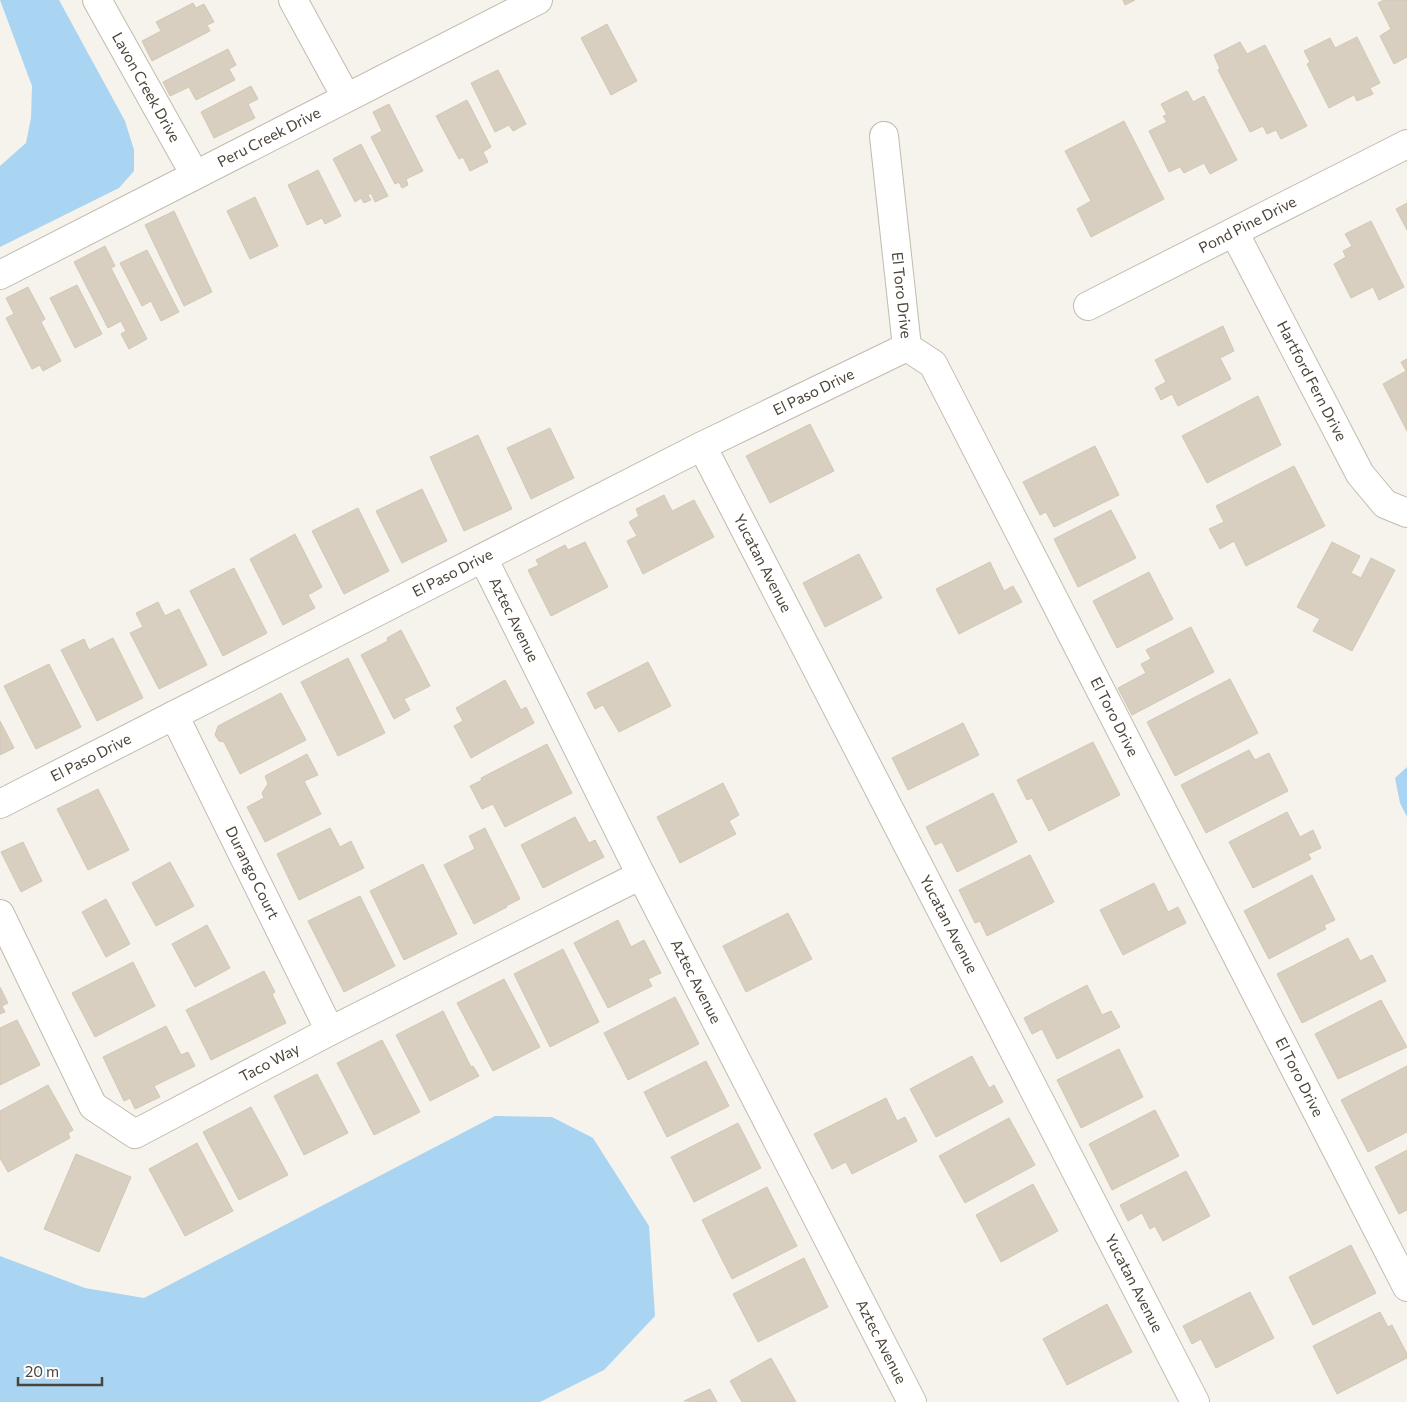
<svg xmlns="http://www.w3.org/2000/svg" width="1407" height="1402" font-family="Commissioner,sans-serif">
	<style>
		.water { fill: #a9d4f2 }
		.building { fill: #d8cfc1; stroke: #d3c7b4 }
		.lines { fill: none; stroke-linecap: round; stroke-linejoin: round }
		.street-casing { stroke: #c2bbae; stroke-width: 30 }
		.street { stroke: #fff; stroke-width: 28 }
		.labels { text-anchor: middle; stroke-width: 4; stroke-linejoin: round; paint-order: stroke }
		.street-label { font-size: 15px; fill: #4b4439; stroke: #fff }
	</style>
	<rect width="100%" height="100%" fill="#f6f3ec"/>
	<!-- water -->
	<path class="water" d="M0,0h59l66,121 9,29v21l-15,17 -119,59v-81l26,-23 5,-25 1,-32z
		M1407,767v50l-7,-14 -5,-25z
		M495,1116l57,1 41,21 56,88 6,90 -51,54 -64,32h-540v-146l85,32 59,10z"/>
	<!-- building -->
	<path class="building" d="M1123,0h12l-10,5z
		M1384,0h23v57l-13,7 -14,-28 11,-7 -13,-26z
		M193,3l3,5 8,-4 10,18 -7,3 3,6 -58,30 -10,-20 19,-10 -5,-9z
		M607,24l30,57 -26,14 -30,-57z
		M1357,37l23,46 -10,5 3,6 -16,7 -3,-6 -25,13 -22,-44 3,-2 -6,-11 26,-13 5,10z
		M1240,42l7,12 18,-9 42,81 -26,13 -5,-9 -9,4 -4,-8 -13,6 -32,-62 2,-1 -6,-14z
		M228,49l8,16 -7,4 6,11 -39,20 -7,-13 -19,9 -7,-14z
		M498,70l28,54 -13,7 -4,-6 -14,7 -24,-49z
		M251,86l7,13 -10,5 7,14 -41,20 -13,-26z
		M1187,91l6,11 11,-6 33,64 -27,14 -6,-11 -20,10 -4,-6 -11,5 -20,-41 18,-9 -4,-6 4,-1 -6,-11z
		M467,100l24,47 -8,5 5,10 -18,9 -7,-14 -4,2 -23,-43z
		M389,104l34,67 -17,8 2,6 -6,3 -3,-6 -4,2 -24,-47 11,-6 -9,-19z
		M1124,121l40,78 -73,38 -14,-28 14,-8 -26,-50z
		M361,144l27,52 -13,6 -4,-9 -3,2 3,5 -7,3 -3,-5 -6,4 -22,-43z
		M318,170l23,46 -16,8 -3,-6 -15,7 -19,-40z
		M255,197l23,49 -28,13 -23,-48z
		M1407,203v27l-11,-21z
		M174,211l38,81 -28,14 -39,-81z
		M1371,221l33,66 -25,13 -6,-13 -22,11 -17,-34 12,-7 -3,-6 9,-5 -7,-12z
		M105,246l10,20 -4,2 36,71 -18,10 -8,-15 5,-3 -5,-10 -13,7 -34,-66z
		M147,250l32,62 -18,9 -10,-20 -9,5 -22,-43z
		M77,285l25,49 -27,14 -25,-50z
		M28,287l17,32 -4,3 20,39 -18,10 -3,-6 -8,4 -26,-51 8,-4 -8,-16z
		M1223,326l11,25 -14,7 11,21 -53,27 -6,-12 -11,6 -6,-12 11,-6 -11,-22z
		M1407,359v72l-24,-47 23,-13 -5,-9z
		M1258,396l23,49 -74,38 -25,-47z
		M810,424l24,47 -64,32 -24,-47z
		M550,428l24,50 -43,21 -24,-51z
		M478,435l34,74 -48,22 -34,-74z
		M1095,446l24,49 -65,32 -8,-15 -6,3 -17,-33z
		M1294,466l31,60 -79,40 -12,-25 -14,8 -11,-20 15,-7 -8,-16z
		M422,489l25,52 -45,22 -26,-52z
		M664,495l8,16 22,-11 20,37 -71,37 -16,-33 10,-5 -8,-14 10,-6 -3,-7z
		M358,508l31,63 -45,23 -32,-63z
		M1111,510l25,48 -58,29 -24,-48z
		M295,534l27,53 -14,8 7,13 -32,17 -33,-66z
		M585,542l23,45 -57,29 -23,-46 11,-5 -3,-5 29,-15 3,5z
		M1332,542l28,14 -9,17 10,5 10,-20 24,12 -43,81 -39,-20 7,-12 -23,-12z
		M859,554l23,44 -57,29 -22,-44z
		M990,562l14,29 9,-5 9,16 -63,32 -23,-45z
		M234,568l33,65 -44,23 -33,-65z
		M1149,572l24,47 -56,29 -24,-47z
		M158,602l7,14 14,-7 28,56 -48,24 -29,-56 13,-6 -7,-14z
		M1191,627l23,45 -82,43 -14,-27 28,-15 -5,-9 10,-5 -5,-9z
		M401,630l29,56 -26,13 6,11 -16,9 -33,-64 27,-14 -1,-3z
		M113,638l30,60 -46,23 -36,-71 23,-11 5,11z
		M348,658l37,75 -47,23 -37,-74z
		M648,662l23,44 -52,26 -16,-27 -8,4 -8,-16z
		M49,664l32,63 -45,22 -32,-63z
		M1230,679l28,54 -83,43 -28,-54z
		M505,680l16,30 5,-3 8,16 -63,35 -17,-32 9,-5 -7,-13z
		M281,693l25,47 -66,34 -16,-32 -5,-1 -4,-6 3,-9z
		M0,721l14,27 -14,7z
		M963,723l16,32 -71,35 -16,-32z
		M1093,742l27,53 -71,36 -17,-33 -5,2 -10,-20z
		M547,744l25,49 -67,34 -12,-23 -11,5 -12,-23 12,-6 -1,-2z
		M1249,750l6,10 14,-7 19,38 -82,42 -25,-48z
		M307,754l11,21 -14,6 17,33 -56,28 -18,-35 17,-9 -2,-5 6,-9 -3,-8z
		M723,783l16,32 -10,6 7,13 -56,29 -23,-46z
		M98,789l31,61 -41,20 -31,-61z
		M993,793l24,49 -60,30 -15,-30 -7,3 -9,-18z
		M1287,812l13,25 13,-7 8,18 -13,6 3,5 -58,29 -24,-46z
		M575,817l14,26 6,-3 9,17 -61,31 -22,-43z
		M330,828l10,19 11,-6 13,27 -65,32 -22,-46z
		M485,828l35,71 -14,7 1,1 -33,17 -30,-59 31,-16 -6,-13z
		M23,842l19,39 -21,11 -20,-40z
		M1030,855l24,47 -67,34 -7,-15 -5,2 -16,-33z
		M170,862l24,44 -38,20 -24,-43z
		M423,864l34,70 -53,26 -34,-69z
		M1312,875l23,45 -11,5 2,4 -57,30 -25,-48z
		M1154,883l14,29 10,-5 8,16 -63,32 -23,-45z
		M360,896l35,70 -51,26 -36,-71z
		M106,899l24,45 -24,13 -24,-45z
		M788,913l24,46 -66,33 -23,-46z
		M618,920l13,27 13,-7 17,33 -13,6 4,7 -44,22 -34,-65z
		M207,925l23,43 -35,19 -23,-43z
		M1348,938l12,23 12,-6 14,26 -84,42 -25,-49z
		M563,949l36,73 -49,25 -36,-73z
		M133,962l22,44 -60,31 -23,-44z
		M264,971l11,21 -3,2 14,29 -75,37 -25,-50z
		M504,979l36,68 -47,24 -36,-68z
		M1087,985l15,30 9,-4 9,16 -63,32 -15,-30 -10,5 -8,-16z
		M0,987l8,16 -6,3 3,6 -5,2z
		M675,997l24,47 -71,36 -24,-47z
		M1381,1000l26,47 -69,32 -23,-45z
		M443,1011l28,56 2,-1 6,10 -49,25 -34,-66z
		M17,1020l23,45 -40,20v-57z
		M166,1026l15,29 7,-3 7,14 -41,20 6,11 -25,12 -5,-11 -6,3 -21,-44z
		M382,1040l38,72 -46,23 -37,-72z
		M1119,1049l24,48 -62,31 -24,-48z
		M972,1056l17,32 5,-3 9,17 -67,35 -26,-48z
		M706,1061l23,45 -62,31 -23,-45z
		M1407,1066v66l-39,20 -27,-52z
		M317,1074l31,59 -44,22 -30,-59z
		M48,1085l25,45 -5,3 2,5 -62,34 -8,-14v-47z
		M886,1098l11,23 8,-4 12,24 -65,33 -6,-12 -14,7 -18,-35z
		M251,1107l37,68 -49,25 -36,-68z
		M1155,1110l24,46 -67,34 -23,-46z
		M1009,1118l26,47 -70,38 -26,-47z
		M738,1123l23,45 -67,34 -23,-45z
		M197,1143l36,68 -48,25 -36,-67z
		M1407,1150v60l-8,4 -24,-47z
		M76,1154l55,23 -32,75 -55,-23z
		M1186,1171l24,45 -47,25 -8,-15 -5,3 -8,-16 -14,8 -8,-16z
		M1033,1184l25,47 -57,31 -25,-47z
		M767,1187l30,59 -65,33 -30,-59z
		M1351,1245l25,48 -63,32 -24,-48z
		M804,1258l24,49 -70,35 -25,-48z
		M1250,1292l24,46 -58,30 -15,-29 -9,5 -9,-18z
		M1107,1304l25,48 -65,33 -24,-46z
		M1380,1312l8,15 4,-2 15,29v4l-70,36 -24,-48z
		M771,1358l25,44h-54l-12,-21z
		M710,1389l7,13 -33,-1z"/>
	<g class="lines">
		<!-- street casing -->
		<g class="street-casing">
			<g id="street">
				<path id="s1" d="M97,0l98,175"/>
				<path d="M293,0l53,97"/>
				<path id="s2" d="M884,136l23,211 26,17 474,923"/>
				<path id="s3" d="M1234,232l126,242 25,30 22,9"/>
				<path id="s4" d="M0,275l538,-275"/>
				<path id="s5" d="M1088,306l319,-162"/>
				<path id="s6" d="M702,446l493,956"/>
				<path id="s7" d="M483,558l158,317 271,527"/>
				<path id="s8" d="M174,715l156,316"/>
				<path id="s9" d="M0,804l702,-358 205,-99"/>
				<path id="s10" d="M0,914l93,192 42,28 195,-103 311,-156"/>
			</g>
		</g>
		<!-- street -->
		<use href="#street" class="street"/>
	</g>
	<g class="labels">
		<!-- street labels -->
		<g class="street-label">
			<text dy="5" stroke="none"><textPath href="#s1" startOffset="100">Lavon Creek Drive</textPath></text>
			<text dy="5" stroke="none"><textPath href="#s4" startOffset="302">Peru Creek Drive</textPath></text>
			<text dy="5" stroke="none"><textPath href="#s5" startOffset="179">Pond Pine Drive</textPath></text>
			<text dy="5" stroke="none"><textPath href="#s2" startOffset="160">El Toro Drive</textPath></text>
			<text dy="5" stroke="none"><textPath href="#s3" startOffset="168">Hartford Fern Drive</textPath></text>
			<text dy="5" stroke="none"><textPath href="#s9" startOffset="912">El Paso Drive</textPath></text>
			<text dy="5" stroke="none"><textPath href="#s6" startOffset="132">Yucatan Avenue</textPath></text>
			<text dy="5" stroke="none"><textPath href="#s9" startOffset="508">El Paso Drive</textPath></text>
			<text dy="5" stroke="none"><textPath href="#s7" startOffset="69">Aztec Avenue</textPath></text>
			<text dy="5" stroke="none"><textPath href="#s2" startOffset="640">El Toro Drive</textPath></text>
			<text dy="5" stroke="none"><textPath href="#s9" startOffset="102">El Paso Drive</textPath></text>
			<text dy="5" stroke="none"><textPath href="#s8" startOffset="176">Durango Court</textPath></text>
			<text dy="5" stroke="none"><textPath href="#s6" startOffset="538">Yucatan Avenue</textPath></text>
			<text dy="5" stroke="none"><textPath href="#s7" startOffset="474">Aztec Avenue</textPath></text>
			<text dy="5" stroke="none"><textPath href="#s10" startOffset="416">Taco Way</textPath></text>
			<text dy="5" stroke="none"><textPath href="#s2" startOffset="1045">El Toro Drive</textPath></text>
			<text dy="5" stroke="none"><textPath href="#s6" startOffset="942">Yucatan Avenue</textPath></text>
			<text dy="5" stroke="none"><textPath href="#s7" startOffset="879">Aztec Avenue</textPath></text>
		</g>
	</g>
	<!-- scale -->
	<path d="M18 1377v8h84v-8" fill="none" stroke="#4b4439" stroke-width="2.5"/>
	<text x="25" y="1377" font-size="15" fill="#4b4439" stroke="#ffffff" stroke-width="4" paint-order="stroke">20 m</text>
</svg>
